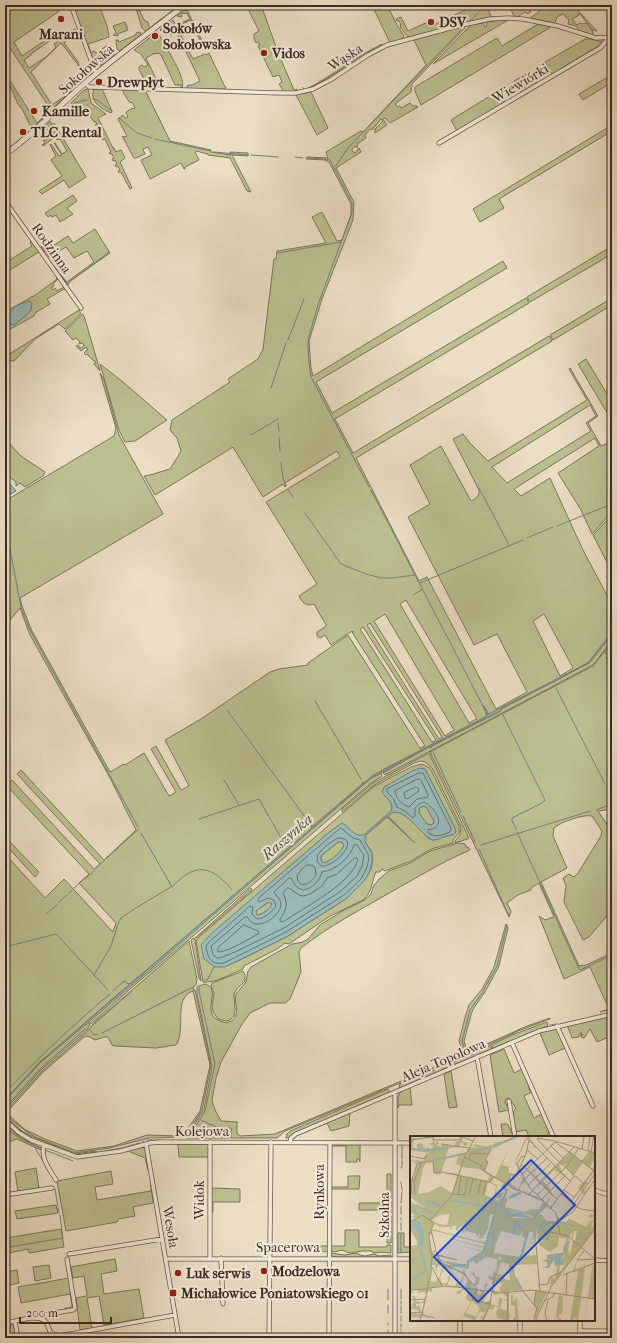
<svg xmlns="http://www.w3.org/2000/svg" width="617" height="1343" font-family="'IM FELL French Canon',serif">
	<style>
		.green { fill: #bcc091; stroke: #7c765b; fill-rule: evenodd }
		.water { fill: #99bbb9; stroke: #73817e; fill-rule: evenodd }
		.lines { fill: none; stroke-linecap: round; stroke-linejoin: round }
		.shore { stroke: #6a736f; stroke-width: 1 }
		.stream { stroke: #73817e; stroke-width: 1 }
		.street-casing { stroke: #67584d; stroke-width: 5 }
		.secondary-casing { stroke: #3b2b25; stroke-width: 6 }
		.street { stroke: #f2ead9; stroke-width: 3.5 }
		.secondary { stroke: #f2ead9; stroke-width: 5 }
		.poi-dot { fill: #8f2418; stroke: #f2ead9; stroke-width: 1.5 }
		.labels { text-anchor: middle; stroke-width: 4; stroke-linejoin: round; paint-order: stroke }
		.poi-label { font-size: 14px; font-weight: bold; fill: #3b2b25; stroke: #f2ead9; text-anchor: start }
		.street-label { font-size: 14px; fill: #3b2b25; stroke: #f2ead9 }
		.water-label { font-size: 15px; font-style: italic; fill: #524f4a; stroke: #f2ead9 }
		.inset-river { fill: none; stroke: #99bbb9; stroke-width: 2 }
		.inset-road { fill: none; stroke: #a59684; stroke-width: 1 }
		.view { fill: #1d4ed8; fill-opacity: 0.15; stroke: #1d4ed8; stroke-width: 2 }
		.inset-edge { fill: none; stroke: #3b2b25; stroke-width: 2 }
	</style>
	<rect width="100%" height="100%" fill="#ebdec4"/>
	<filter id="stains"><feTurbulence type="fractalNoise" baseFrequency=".005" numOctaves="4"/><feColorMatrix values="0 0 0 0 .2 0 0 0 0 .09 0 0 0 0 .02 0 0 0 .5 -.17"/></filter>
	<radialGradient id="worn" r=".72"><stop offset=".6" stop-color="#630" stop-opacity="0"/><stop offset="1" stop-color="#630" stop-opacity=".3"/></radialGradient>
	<!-- green -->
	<path class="green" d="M9,5h50l1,3 -2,4 -44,30 8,14 34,-23 2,2 -27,19v1l-7,5 5,8 17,-11 10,-10 -2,-3 7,-5v-3l14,-7v1l-8,8 1,2 -4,3 15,20 -1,1 4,5 6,-4 -1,-1 1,-1 2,5h2v5l-5,5 -1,-1v-2l-25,-32 -30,29 21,33 13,-9 1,1 -19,19h-2l2,-2 -2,-3 4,-4 -43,-65 -1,1v-4l2,-1 -2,-4v-26z
		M75,5h24l8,21 2,11 -21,7 3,9 2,-2 4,2 9,-7 5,2 1,2h2v7l-8,7 -1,-1 -6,3 -4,-3h-1l-20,-55z
		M135,5h5l-2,2 6,13 4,2 2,8 -5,1 -3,-3z
		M246,5h15l18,50 15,35 3,-1v3h-13l-5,-8 3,-2 -3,-7 -6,2 -15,-31 2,-1 -2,-3 -2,1 -2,-5v-4l5,-3z
		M372,5h15l11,22 6,9 -2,4 -12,3z
		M476,5h10l6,13 -82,20 -3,-2 -7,-9v-1l1,-1 -2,-4h-2l-1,-2 5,-2 7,14 22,-10 3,4z
		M509,5h64l24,26 -4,-1 -14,-17 -1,1 1,1 -7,4 5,6 3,-2 2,1 4,-1 6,7 2,6 -14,-5 -4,-5 -8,-2 1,-4 -6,-6 -6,3 -2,6 -25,-5 10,-7 1,-2 -2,-4 -9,5 1,2 -4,2 -2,-2 -6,4v1l-5,-1z
		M188,8l-1,2 19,39 -1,1 -15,-30 -7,4v-2l7,-3 -3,-6 -3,1 -1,-1 -2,2 1,1 -1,1 -4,-1z
		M510,19l-77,45 38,-39 12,-2 2,4 2,-1 -1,-4z
		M173,20l20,39 12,-5 1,1 3,-2 16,34h1l-1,2h-37l-1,-3 1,-1h4l8,-4 -23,-48 -6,2v-2l5,-1 -4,-7 -9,6 -3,-1z
		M125,22l3,8 -11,4 1,2 -5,-1 3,-2 -3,-7z
		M538,24l13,3 -130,78 -6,-14v-4l82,-49 5,8z
		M464,26l1,2 -53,56 -1,8 -16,12 3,3 2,-1 1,2 9,-5 3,3h4l1,1 -28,16 -5,-5 -2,1 4,6 -12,8v-4l8,-8 -2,-2 -9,11 -2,-1 -5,6 1,3 -9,6 1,3h-4l-2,2v2l3,2 4,-5 2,4 -25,16 18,34 -1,18 -31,79 -13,42 2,27 2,8 190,-115 4,7 -191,114 16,31 194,-115 3,5 -194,116 18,34 196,-117 3,5 -196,117 63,123 8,-4 69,132 31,-17 -30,-58 -23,11 -66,-128 22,-13 -20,-39 31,-19 30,55c5,-2 9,-6 8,-11l-26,-51 10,-5 7,9 18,18 99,-61 -18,-31 1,-1 28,48 -10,7 13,23 11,-5v71l-20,22 -11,-24 -23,-37 41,-27 -4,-8 -81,51 7,7 29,-18 32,70 30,57v27l-20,26 -4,5 -99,51h-1v-1l-4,-7h-1l4,10 -103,53 -13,8 -7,6 -1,-1 -1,2 -49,42h-2l1,2 -182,156 -1,-1 -1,3 -10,8 -78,68 -35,38v-72l3,-8 -3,-11v-155l40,44 19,-19 49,53 3,-9 -37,-40 10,-9 -83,-89 6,-5 82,89 6,-5 -83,-90 4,-4 83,90 32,-30 -27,-54 -79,-141 -10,-27 -15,18v-125l109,-65 2,-8 -16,-55 4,7 15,55 44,79 -143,84 2,8 10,25 78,141 14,-8 1,1 19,-12 25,43 7,-4 -25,-43 5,-3 25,44 8,-4 -24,-46 36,-21 69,-47 9,-3 29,-4v-2l40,-28 72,113 5,-2 -73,-114h2l-2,-1 -21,14 -6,-10 -5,3 -3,-2v-4l8,-5 1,-2 -12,-21c-8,3 -12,-2 -15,-8l18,-12 -51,-82 74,-45 -3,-6 -52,32 1,3 -1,1 -2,-3 -20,13 -30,-50 -78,48 -11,-19 6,-1 20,-6 10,-16 1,-2 -4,-13 -7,-8 2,-10 58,-38 -2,-3 30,-20 5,-10 11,-90h2l1,-8 49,-8 -14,-26 10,-5 15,29 5,-1 9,-25v-11l-22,-42 -4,-2 -19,-1 1,-2 21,1 -2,-6 35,-21 2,1 63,-67 -12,-25zM590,405l6,11 -10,7 5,8 -84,52 -15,-16zM406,600l71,119h-1l-7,4 -69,-119zM385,614l69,116 -9,6 -71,-115zM544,614l29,54 -13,8 -27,-55zM370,623l72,114 -3,2 -72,-114zM363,627l73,113 -1,1 -3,1 -72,-113z
		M140,32l1,3 -21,16 -3,-2 -1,-9h2l1,2 17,-7v-2z
		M157,32l-1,2 1,2 2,-1 5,7 -1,2 3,6h2c4,8 18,30 14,38h-1v-3h-6l-14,-30 -2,-2 -6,1 -7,4 13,27v2h-11l-9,-18v-2l3,-2 2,2 4,-2 -7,-11 -7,-4z
		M587,38l15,4v2l-50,30 -7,-12z
		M382,44v2c-27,12 -50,32 -77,44l-3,-3 3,3c27,-14 50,-33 77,-46z
		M530,72l7,11 -16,10 -7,-12z
		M5,73l32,50 6,-6 1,1 -15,17 -2,-2 5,-4 -10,-20 -4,-5 -9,-20 -4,-5z
		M606,78l3,6 -26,16 -4,-6z
		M88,89l3,14 15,11 -8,4 15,30h1l2,4 5,-2 4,8 -5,4 12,26 -2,1 -9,-17 -2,1 -1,-2 2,-1 -2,-4 -2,1 -1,-2 2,-1 -2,-4 -2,1 -1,-2 2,-1 -2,-4h-2l-1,-1 2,-1 -6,-13 -2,1 -1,-1 2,-1 -7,-13h-2l2,-1 -1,-2h-2l-7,-11 -13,-3 -3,-5 13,-13z
		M94,89h8l10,22 -1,2c-10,-4 -22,-12 -17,-24z
		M123,89l22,1 25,51 41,9v2l20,3 -1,-3 18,1v3l-16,-1 19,37 -4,-1 -17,-33 -22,-3v-1l-12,-3 -1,1 4,8 -14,7v2h-1l-3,-6 -31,16 -9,-19 11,-5 -4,-8 -5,2 2,5 -9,4h-2l-12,-22 2,1 3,-1 -9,-17 5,-4 2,3 3,-1 -2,-5 7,-4 1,1 1,-1 -3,-6 -2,1 -7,-11z
		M498,91l7,11 -48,29 -6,-11z
		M311,92l17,36 -11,7 -21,-40z
		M50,121l2,4 2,-2 32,54 -17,11 -5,-8 -22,14 -3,-3 23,-15 -11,-16 5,-4 -6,-11 1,-1 8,12 3,-1 -8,-12h1l7,11 5,-3 -7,-12 -3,1 -2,-3 -12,9 -1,-1 3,-2 -2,-3h4v-4l9,-5 -3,-5 -5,3 -1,1 -1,-2 -4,3 2,3 -4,-2z
		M612,125v6l-113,68 5,9 -24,14 -7,-13z
		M73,195l4,6 -10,7 6,6 -13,8 -4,-7 -4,2 -1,-2 -3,2 -3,-4z
		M95,229l15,24 -40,28 -2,4 -8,-11 7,8 27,-20 -7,-11 -13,7 -8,-11 -17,10 -4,-6 -1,1 -3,-5 1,-1 3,5 23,-15 5,7z
		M31,241l8,11 -34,21v-10l27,-17 -2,-4z
		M612,246v8l-82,48 -3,-5z
		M56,275l2,4 -5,5 1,2 -3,2 2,2 2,-2 2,3 7,-4 3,4 -3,-2 -17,10 3,5 -15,9 -1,3 -29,16v-20l32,-18 20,-15z
		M612,298v7l-59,35 -3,-5z
		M79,310l2,4 -16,15 -6,-5 -24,15 -21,22 -7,-1 -2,-2v-7l3,4z
		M83,314l2,5 15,52 -6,-7 2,-1 -9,-9 -1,1 -2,-2 4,-4 -2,-2 -5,4 -5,-5 2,-1 2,3h2l2,-3 -2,-2 -3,1 1,-2 -4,-4 -3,2 -8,-9z
		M586,359l26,43v19l-34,-57z
		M100,364l23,18 44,38 -32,21 -10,1 -6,-12z
		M5,439l16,17 24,16 -2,4 -18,11 -5,-4 -4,3v-4l-11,-8z
		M612,515v57l-19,-37z
		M612,634v6l-17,23 -4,3 -206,109 -2,-2 46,-26 2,1 1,-2 69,-35v-2l88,-46z
		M612,642l-7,11 1,1 6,-8v163l-14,2 14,21v78l-23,27 -6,3 -19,-38 2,-16 -3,-8 6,-4 5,3 4,-4 23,-37 1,-5 -10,-15c-8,-2 -32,6 -38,12l-1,8 14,32 -26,14 38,84 7,-1 26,-12v56l-12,3 9,-3 -19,-42 -26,12 -25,-63 6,4 9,-3 -15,-34 -8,5v2l-13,5 -11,8 4,8 -2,6 -79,-165 163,-86z
		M429,753l40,85 -1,1 -13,4v-2l5,-6 1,-8 -29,-59 -7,-6 -4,-1 -7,2 -40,22 -32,27v-3l31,-26z
		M422,764l8,4 29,58v7l-6,7v3l-22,6 -20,12 -26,10 -3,-2 -2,3h-4c-5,11 -3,19 -13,28l-33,16 -41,28 -4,-1 -8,6 -33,17 -1,3c-10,4 -30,15 -40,13l-7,-41 2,-3 175,-151 38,-20zM423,768l3,3 28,55 2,5 -4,4 -23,4c-7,-7 -23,-26 -32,-27 -4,-1 -6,1 -8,3v2l26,26 -28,-26 -22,19c-2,8 5,10 7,17 2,7 0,14 -3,20l-22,25 -59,38 -50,25 -13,5 -7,1 -12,-28 121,-105 15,-11c7,4 12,15 22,12l27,-23c2,-5 0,-10 -4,-14 10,-11 20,-27 36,-30z
		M381,773l1,3 -11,7 -172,148 -62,52 -46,41 -2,-2 1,-2 280,-241z
		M424,806l3,2 7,13 -2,4 -5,-1 -8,-11v-5z
		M5,837l34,35 -4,5 -30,-33z
		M338,842h4l2,3c-2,7 -13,16 -20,18l-3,-3v-4z
		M458,843l7,1 2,4 1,-1 2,3c-28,12 -54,28 -79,42 -31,18 -62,34 -90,56l-2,4 2,20 -11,27 -5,4h-15l-20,10 -8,11 -21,38 -5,16 -4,22 3,10 6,11 16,1v12l4,2 34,-2 188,-79v-2l-4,-12 7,-27 3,-9 13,-16 12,-22 12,-43 2,4 -9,38 -14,26 -12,17 -2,6 -7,26 3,10 2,1 58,-26 23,-8v1l-32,12 -51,24 -182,76 -8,7h-46v-10h-6l1,6h3v4h-43l18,-29 8,-42 -15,-73v-7l7,-3c20,3 -5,29 16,37 3,1 6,2 9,1 4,-1 6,-4 7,-7 2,-7 -2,-14 0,-21l10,-12 2,-11 3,-4 41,-23 11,-2 5,-3 12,-14 24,-15 19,-9 8,-7 2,-7 6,-8 10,-8 21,-8 20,-12z
		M251,888l1,2 -51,44 -5,4h-1z
		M269,902l3,3c-3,4 -9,9 -14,10l-3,-2 1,-2z
		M193,938l2,1 6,42 -2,-3 -8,-38z
		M189,941l8,38 -1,6 -2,1 -1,4h2l16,75 -9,45 -17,27 -36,1 -39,10 -35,5 -38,-15 -10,-6 -18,-14 -1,-7v-2l34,-38 45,-39 8,-10zM193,991l17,74 -10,46 -16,23 -4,2 -33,-1 -33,11 -37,5 -32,-12 -21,-10 -14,-13 -1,-6 34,-38 41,-35 4,-1 7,4 9,-3h4l4,8 3,1 41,2 20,-3c11,-15 -4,-47 17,-54z
		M243,971l2,4v6l-8,8 -3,5 1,15 -1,7 -4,4 -4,1 -8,-2 -5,-7 -1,-6 2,-13 -3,-7 1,-3z
		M608,1016l4,5v12l-2,1 1,2 -14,6 -7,-13 -6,9 -3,-1v-2h2h-2l1,-3 -3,3v2l-7,1 -4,-11 -2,-1z
		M88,1022l2,3 -3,5 -46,40 -35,39 2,10 -1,1 -2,-2v-17l34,-38 46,-39 2,1 -1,-1z
		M547,1022l1,5 -37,15 -1,-1 -16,8 -1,-2h-2l1,3 -92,39 -1,-4 1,-1 67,-27 45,-22z
		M555,1028l2,2 8,18 -16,7 -9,-22z
		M504,1049l10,24 8,-4 3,6 5,16 2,1 -8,4 10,22 8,-4 7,18 -2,5h-18l-3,-7 -11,2 -2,-19 3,-5 -7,-10 -3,1 -1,3 4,8 -10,2 -9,-57z
		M451,1071l6,36 -8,1 -5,-34z
		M410,1087l2,18h-13l-1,3v-11l3,-6z
		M388,1089l2,4 -100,44 -1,1h-3l1,-4 3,-3z
		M350,1113l-1,13 -18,5 -4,-8 -34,14z
		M11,1121l11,10 13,7 40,16 21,-3 1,2 -21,2 -37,-12 -20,-11 -10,-9z
		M5,1124l16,14 20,10v2l-24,-11 -12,4z
		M501,1124h6l1,1 6,12h-11z
		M177,1144h30l2,2v11h-30l-1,-11z
		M333,1145h28l-1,1v16l-1,-3h-2v3h-11v-16h-14z
		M142,1147l3,2 3,21 -3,-12 -15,-6v-2z
		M36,1168l3,20 -21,3 -3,-19z
		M111,1171l2,13 -18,3 2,13 54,-9v-6l2,18 -20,4 2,9 -17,3 -1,3 -51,9 -9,-50z
		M387,1174h4v25h-4z
		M348,1176h12l-1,13h-27v-2h16z
		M211,1188l29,1v13h-27v10h-2z
		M387,1201h4v7l-4,1h4v4l-4,1v-4h-28v-7h28z
		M56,1205l2,8 -41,6 -2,-8z
		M388,1216h3v27h-4z
		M61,1229l3,18 -35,6 -1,-4 -19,4 -3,-15z
		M345,1230h14v17h28v-2h4v8l-10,-1 -7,1 -3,-2h-9l-12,2 -9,-3 -6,2 -4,-1v-5h14z
		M398,1233h6v14h7v5l-13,1z
		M300,1246h28v5l-4,1 -3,-2 -7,2 -8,-1 -7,2z
		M331,1253l13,2 13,-2 3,2 5,1 9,-2 5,2 12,-1v2h-56l-3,-1z
		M115,1259l2,12 -16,3 3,20 35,-5 5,29 -40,7 -5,-29 -12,2 5,30 -12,2 -4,-32 10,-2 1,-1 -3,-19 -11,2 -2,-11z
		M49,1265l2,13 -16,3 -2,-14z
		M17,1270l2,13 -14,3v-14z
		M69,1278l5,27 -2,4 -7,1v-2h5l2,-3 -2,-11 -49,9 -3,-16z
		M12,1324l2,2 2,12h-8l-2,-11z"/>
	<!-- water -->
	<path class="water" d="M30,301l2,2 -1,7 -3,4 -14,11 -3,-1 -6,2v-7l5,-2c-2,-10 12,-14 20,-16z
		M5,478l11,13 -11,6z
		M612,632v2l-21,27 -37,21v1l-1,-1 -52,27v2h-2l-67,35 -1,2 -2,-1 -59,32 -246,213 -84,71 -35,38v-1l35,-38 331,-285 116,-61v-2h2l99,-51 4,-5z
		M420,768l5,1 1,2 28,55 2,6 -2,2 -19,6h-3c-12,-6 -30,-37 -43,-25v2l26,26 -27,-26h-2l-21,19v6l7,11v10l-3,10 -5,8 -17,17 -59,38 -63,31h-10l-11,-8 -3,-14 11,-12 115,-99 15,-11c8,4 13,16 23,11l27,-24c1,-8 -6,-12 -10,-18l2,-5 28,-16zM424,806l3,2 7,13v2l-2,2 -5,-1 -8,-11v-5zM338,842h4l2,3c-2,7 -13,16 -21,18l-2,-3v-4zM268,902l4,2c-2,5 -8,9 -13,11h-2l-1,-4z"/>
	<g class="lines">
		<!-- shore -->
		<path class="shore" d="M419,773h4l28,55 -1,4c-8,3 -15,7 -22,0v-2c3,-1 7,-1 9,-4 6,-7 -6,-21 -13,-24l-5,2 -4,4v8l-2,2 -8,-7 -8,-4 -4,-9 -6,-6v-3z
			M418,779l3,1 7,15v2l-11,2 -8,8c-8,-3 -12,-7 -14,-16z
			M416,787l3,2 -1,3 -11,7 -2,-1 -1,-5z
			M341,828l12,10 7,2 8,14 1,4 -2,9 -6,12 -17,16 -58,37 -62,31c-14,2 -16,-5 -18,-17l3,-4 41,-36 3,1 -1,7 5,5c7,0 15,-7 19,-13l-2,-6 -6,-2 -9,4 -1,-1v-2z
			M338,838c25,0 -4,30 -17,28l-4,-5 1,-7 9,-9z
			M354,845h3l7,10 -2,11 -5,10 -16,15 -57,37 -49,24 -15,6h-3l-4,-3 -2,-9 34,-29h2c3,3 5,7 10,7 9,1 23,-10 24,-19 0,-6 -5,-9 -7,-13l15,-14 3,1c7,20 26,8 30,-7 14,-2 28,-14 32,-27z
			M355,858l3,1c-5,24 -55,49 -75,63l-3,-1v-2c7,-9 8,-16 3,-26l4,-5h2l10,7 4,1 7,-2 12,-8 5,-8 10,-4z
			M307,865h4l4,2 1,8c-2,5 -9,10 -14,10l-4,-4 -1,-5 4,-6z
			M244,925l14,6 1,2c-9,6 -32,19 -41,19v-4z"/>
		<!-- stream -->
		<path class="stream" d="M474,17l12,-12
			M470,21l3,-2
			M152,26l28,-21
			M147,31l2,-2
			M121,50l20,-15
			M106,62l7,-6
			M79,83l4,-3
			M69,93l5,-5
			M93,99l4,1 15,11
			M74,103l13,-3
			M51,107h3l11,-10
			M47,115l5,-7
			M119,118l18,15 15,5
			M155,139l55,12
			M214,152l34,3
			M251,155l27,2
			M295,157l8,1
			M307,158l18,1 5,1 22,43v9l-34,93 -9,31 -1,9 1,18 2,14 58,110
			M335,167l13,-19 115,-120
			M278,253l63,-11
			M54,266l4,5
			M60,274l7,10 42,-32
			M288,340l16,-41
			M271,388l15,-45
			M278,423l1,8
			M251,435l27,-16
			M279,437l1,14
			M281,462l2,16 3,8
			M479,488l30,57
			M288,490l5,7
			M371,490l112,216
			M305,513l36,51 25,10 15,4h11l23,-3
			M5,523l16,84 8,21 109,199
			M557,526l55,-22
			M527,538l26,-11
			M420,583l103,-43
			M413,595l10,-6
			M606,657l6,14
			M556,688l49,96
			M315,701l46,78
			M485,709l2,5
			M227,710l86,118
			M503,715l42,85 -3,3 -30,15v2l4,9
			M433,752l28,60
			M224,780l15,25
			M596,810l16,-6
			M463,816l12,26
			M199,819l60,-20 26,46
			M517,832l62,137 1,1 32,-15
			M141,833l31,54c23,-25 40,-22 60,3
			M121,845l18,-16
			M481,845l109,-34
			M479,849l30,67
			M107,858l12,-11
			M96,868l8,-7
			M85,879l9,-8
			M74,888l8,-7
			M69,893l3,-3
			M59,902l8,-7
			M46,914l11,-9
			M5,947l51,-13 52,56
			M94,975l17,-29 7,-22 3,-6 18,-12 32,-19
			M205,981l3,-2 6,-12
			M113,991l11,-10 2,1 3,3
			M550,1025l5,-1
			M92,1026l40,-35
			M90,1030l4,5 4,-1
			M102,1033l91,-46
			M524,1035l23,-9
			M466,1054l-4,-13 8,-31 12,-17 15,-27 10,-41
			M432,1075l26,-12
			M400,1088l30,-13
			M5,1093c33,-35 68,-68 105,-99
			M387,1093l3,-1
			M5,1108l34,-38 46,-41
			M5,1116l2,3
			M201,1120l19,9
			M11,1122l11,10 11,7
			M5,1127c11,10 23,16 36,21
			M189,1137l16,-26 10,-47 -16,-73v-3
			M147,1140h14
			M142,1142l2,-1
			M402,1146v13
			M35,1148l8,13
			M45,1150l28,11
			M99,1152l22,-4 18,-5
			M78,1155l18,-3
			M402,1165v-4
			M401,1168l1,-2
			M401,1182l1,8
			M55,1189l4,24
			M401,1203l1,-11
			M401,1214v-8
			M401,1218v2
			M401,1223v7
			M9,1247l54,-9 -3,-23
			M401,1252v-18
			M388,1289v11
			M401,1299v-10
			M401,1304v-3
			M388,1305v8
			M401,1307v-1
			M401,1313v-5
			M401,1316v5
			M388,1323v2
			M401,1327v-3
			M401,1329v1
			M388,1330v2
			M401,1332v4"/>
		<!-- street casing -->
		<g class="street-casing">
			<path id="street" d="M71,5l25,69
				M85,83l4,4h3l188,6h16l17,-4 19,-10 36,-24 19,-10 71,-19 32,-7 18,-1 15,1 35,7 38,12 16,-1
				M439,143l161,-95 9,-10
				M5,201l76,107
				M557,1026l36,80
				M512,1043l41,93
				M477,1057l14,80
				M509,1101l6,36
				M5,1120l13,12 13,8 46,17 44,-6 29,-8 9,-1 252,1
				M612,1132l-2,5 2,5
				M290,1142l1,-4 5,-4 243,-103 73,-17
				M146,1144l33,194
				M44,1146c-4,12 6,24 12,34
				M594,1190l18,6
				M5,1195l47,-7
				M69,1254l93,-15
				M210,1258v-116
				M221,1258l2,46
				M166,1259h245
				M594,1260l18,1
				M41,1319l7,-5 25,-4 2,-2 -8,-49
				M15,1322l3,16
				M5,1323c10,-1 33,-10 41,-1 2,3 3,8 5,11l8,3 116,-21
				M580,1331h32
				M269,1338l2,-196
				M329,1338l1,-195
				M395,1338v-246
				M460,1338v-18
				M520,1338v-18
				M580,1338v-18"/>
		</g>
		<!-- secondary casing -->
		<g class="secondary-casing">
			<path id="secondary" d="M5,154c30,-20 52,-47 79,-70 32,-28 67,-53 101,-79"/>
		</g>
		<!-- street -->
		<use href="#street" class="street"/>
		<!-- secondary -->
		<use href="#secondary" class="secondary"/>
	</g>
	<!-- markers -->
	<g class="poi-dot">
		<circle cx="61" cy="19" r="4"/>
		<circle cx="431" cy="22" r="4"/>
		<circle cx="155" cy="36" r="4"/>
		<circle cx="264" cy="53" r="4"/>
		<circle cx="99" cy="82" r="4"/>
		<circle cx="34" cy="111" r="4"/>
		<circle cx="23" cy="132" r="4"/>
		<circle cx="264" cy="1271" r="4"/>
		<circle cx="178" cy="1273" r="4"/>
		<rect x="169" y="1289" width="8" height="8" rx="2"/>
	</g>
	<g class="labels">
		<!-- poi labels -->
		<g class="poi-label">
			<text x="439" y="27">DSV</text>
			<text x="163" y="33">Sokołów<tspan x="163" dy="16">Sokołowska</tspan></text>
			<text x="61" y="39" text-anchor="middle">Marani</text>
			<text x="272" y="58">Vidos</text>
			<text x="107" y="87">Drewpłyt</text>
			<text x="42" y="116">Kamille</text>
			<text x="31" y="137">TLC Rental</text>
			<text x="272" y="1276">Modzelowa</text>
			<text x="186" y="1278">Luk serwis</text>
			<text x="181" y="1298">Michałowice Poniatowskiego 01</text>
		</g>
		<!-- street labels -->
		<g class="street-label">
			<text transform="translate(345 57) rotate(-33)" y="5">Wąska</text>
			<text transform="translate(86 69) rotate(-41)" y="5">Sokołowska</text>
			<text transform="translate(520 83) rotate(-31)" y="5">Wiewiórki</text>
			<text transform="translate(52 248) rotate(55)" y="5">Rodzinna</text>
			<text transform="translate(443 1060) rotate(-23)" y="5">Aleja Topolowa</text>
			<text x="202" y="1136">Kolejowa</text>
			<text transform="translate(319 1192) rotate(-90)" y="5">Rynkowa</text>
			<text transform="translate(199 1200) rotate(-90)" y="5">Widok</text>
			<text transform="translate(384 1215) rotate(-90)" y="5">Szkolna</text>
			<text transform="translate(171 1227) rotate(80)" y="5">Wesoła</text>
			<text x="288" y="1252">Spacerowa</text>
		</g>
		<!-- water labels -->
		<g class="water-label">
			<text transform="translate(287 837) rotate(-41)" y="5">Raszynka</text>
		</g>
	</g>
	<!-- overview -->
	<g transform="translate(410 1136)">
		<rect width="185" height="185" fill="#ebdec4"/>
		<path d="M19,0h34l-2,4 8,4 -4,2 -4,-4 -2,5 -10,1 -3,9 20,-5 5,-5 7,1 -6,-4 19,3 4,-4 24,-7 -28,12 -6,12 3,1 -3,10 10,6 13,-27 -6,15 7,2v6l7,2 2,-6 -3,-7 10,-23 4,-3 7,11 -3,2 1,-4 -5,-4v3l-2,-5 -11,23 3,6v2l3,3 2,-1 -2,2 4,8 -5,3 -2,6 4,1 2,-3 -1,4 19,6 3,5 2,-6 2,1 -3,4 2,5 3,-3v4l7,9h7l-5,3 6,1 1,-4 18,9 8,-11 -3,2 -3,-2 4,-2 2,1 -7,14 8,-13 -4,12 4,-3v3l-7,11 -38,48 1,-10 4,2 2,-13h3l-1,7 6,-8 -2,-18 5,-8 -9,-2 -1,9 -8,6 -11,-7 -2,-18 -2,18 -1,-13 -2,13 1,-13h-5l-7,24 15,-1 1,9 -20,1 -4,4 1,5 23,-2 -23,2 9,18 11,13 2,-14 11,1 -13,29 2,-13 -15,-18 -14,2h2v22l6,4v-12l-4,-1v-10h2v7l4,-5 2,24h-6v-4l-3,-2 -1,6 -12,-3 -1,-6 3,-4 -4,-2 -3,4 2,1 -5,-2 -6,12 -3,-3 6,-5 -6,-2 -5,9 -12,-4 8,-14 -5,-3 2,-10 -3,-1 -5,6 -4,-1 4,-4v4l3,-6 2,1 3,-9 4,4 -1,4 3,-2 2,-6 -7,-9 4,4 1,-4 1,6 5,2 -2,7 -6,2 6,2 -1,5h4l-1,-4h4l1,-7 4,2h-2l-2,5 7,-1 8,4v-5l-2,-1h3v-4l-7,-1 -2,7 1,-8 -5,-3 1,-2 14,1 -11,-2 5,-6v-10l5,1 -2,-4 -3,3 -11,-2 -10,7 -3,-3 -3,2 1,-3 -5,6 2,3 -16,-3 -2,13 6,2 -6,-2 -3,7h9v-4l4,1 4,-10 -10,-2 8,2 2,-4 3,8 -3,-1 -4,11 2,1 -17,-1 -1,-4 -1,3 -11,2v4l-4,-1 -2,4 -2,-3 -6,1v-4l-7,1 3,2 -4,2v-48l7,-1v-4l-7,-11v-12l2,2 4,-2 -6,-1 5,-1 -5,-4v-11l13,9 2,-2 -15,-11 3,-16 -2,5 -1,-7 3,-2v2l4,-15 -7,-4 14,1v-5l5,-3 -19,-3v-13l11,2zM27,1h9v2l1,-2h12l1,3 2,-3 -1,6 -4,-3 -3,6 -13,-3 1,4 -6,-2 3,-1 -1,-4 -3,4 -1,-6zM23,2v4l-5,2 5,1 -1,5 -5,-3v2l-4,-1 2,-1v-1l-2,1 -1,-4 -5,1v6l-5,-2 2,-8zM48,20l-2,8 5,2 -3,8 -17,-2 5,-13zM23,26v11l7,2 1,-3 16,4 -5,17 -11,-7 -12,6 -11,2 5,-26 3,-5zM52,31l18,2 9,6 -1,6 -29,-6zM109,34l4,7 -5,13 -5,-5 -1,4 8,3 -8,2 -3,5 12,-7 22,10 -4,7h-9l-5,3 -20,-5 3,-9 -5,1 5,-9 -2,-1 1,-4 5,3v-4l-3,-1 2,-8 5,1zM84,42l10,5 -2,5 4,2 -3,9 -3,-1 -2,4 -3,-4h6l3,-6 -8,3 1,-10 -6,-3zM78,46l8,4 -2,14 -9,-5zM137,71l9,6 2,8h-11l-6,-7 -5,2 4,-6zM108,76l14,4 1,2h-20v-5zM40,78l-3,11 -9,-1 -6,-4 8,-5zM80,78l4,1 -8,28 -54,-14 2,-6 6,4h10l1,4 1,-5h4v6l2,-6 -1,6 4,-7 2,9 2,-9 -1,9 1,-3 11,2 1,4 3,-5 -1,6 3,1 6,-10zM21,94l54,14 -1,3 -51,-13 51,14 -1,3 -22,-5 22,6 -15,9 -2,4 -26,-5 -1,-3h5l-6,-2 -2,9 -1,-10 -3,-1 5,-1 -5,-2 -3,-14 3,-3zM91,95l19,5 2,-5 -1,6 2,-5 -1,5 4,1 -6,19 -26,-4 1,-6 -2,-1h2zM164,95h3l-2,11 -2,-1 -3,15 -2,-7 2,-9 -4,3 6,-11v7zM31,125l13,5 -11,-2 -4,15 -2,-1 -1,4 -6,-1 2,-16h3l1,7 2,-7 3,1zM91,126l8,2 1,16 -6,-1v-4l-7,-1zM34,131l7,3 -4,13h-5l-2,-5zM75,154l6,1 3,4h5l-2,-3 7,1 -1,6 -12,-4 8,3 -1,8 -8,-2 1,-7 -1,4 -6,1v-4l4,1 -4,-3zM94,158l4,4 -4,3h4l-2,11v-2l-6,-1zM62,165l8,7 -4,9 -10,-4zM185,15v7l-5,9 3,2 2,-3v3l-9,13 2,1 -4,4 -1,5 11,-7 -11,10 -5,-7 15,-17 -10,-8 -10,13 -8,-9 3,-3 -9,1 4,9h4l-3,2 -10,-6 -11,11 8,9 2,7 -12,-13 -3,2 2,3 -3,-2 2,-4 -11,-14 12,12 13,-13 -1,-2 2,1 17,-15 9,9 6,-2 4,-7zM167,123l-2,12 9,-3 2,-8 -8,61 -4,-4 -1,4h-3l8,-50 -5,1zM183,127l2,36h-7l-4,22zM149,159l4,2 -1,11 2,-10 -2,16h-3v5l2,-1v2h-3l-1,-5 -2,6zM2,160h3l1,5 6,2 4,-7 -2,13v-6l-8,1v2h4l1,8 2,-5h1l-1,3 2,1 -2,2 11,6 -11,-5 -1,2 -12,-1v-4l10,1 -2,-4 -8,-1 4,-8z" fill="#bcc091" fill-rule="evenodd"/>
		<path d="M96,73l3,6v-4l1,4 8,-3 15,6 -29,-2zM8,84l6,11v14h-5v-12l-9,-8zM149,117h5l-3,8 3,-5v9l-9,1 -1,-6 -5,8h-7l5,-2v-4l-5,-1 5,-2v-4z" fill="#99bbb9"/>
		<path class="inset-river" d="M83,11l25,-11M0,13l23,1M24,14l14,-2M64,16l18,-6M24,24l29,-6M99,62l12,-5M39,64l35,6M17,65l13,5M91,68l6,-14 -5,-2 2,-4M6,69l18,9M0,71l9,8M72,75l5,-14 7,3M84,78l3,-9h4M125,80l11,-10M109,84l-2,5 6,3M132,86l14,1M149,86l14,4M132,87v7l6,4M81,95l3,5 -1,7M103,98l3,-15M77,103l7,-23M154,117l4,-15M42,130l14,-1M58,132v-7l15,-9 4,-12M0,145l17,-11 -9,-26M112,153l-8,-13 -1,-8 9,-14 6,-22"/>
		<path class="inset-road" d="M31,0h20M23,1v3h28M127,2l18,3M127,3l23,24M0,4l29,-4M119,4l27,27M145,5l40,12M145,6l40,29M50,7l2,-6 11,4M31,8l29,4M141,10l13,13M172,13l2,-13M117,14l11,9M178,15l2,-15M181,16l3,-16M0,20l15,3 2,-6M55,21l17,9M115,21l-3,-1 -5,8 12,23 27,26 4,21 8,2 27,23M59,23l2,-6 17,1M172,26l8,-11M8,27l15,-2 1,12 8,-1 48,10 4,-6M151,27l23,21M111,28l36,35M71,29v4l32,19 25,10M146,31l14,14M74,35l4,-9 -3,-2 7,-12M112,38l33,-32M115,43l22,-21M97,48l4,-10 5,2 10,-22 3,-14M118,49l23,-22M154,54l10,7M2,58l-1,-11 6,-19M43,58l12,1 2,-17M68,58l3,-14M119,58l45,-47M151,58l10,8M5,59l-1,-13 7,-19M48,59l3,-19M59,59l4,-16M73,59l3,-13M127,59l29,-28 13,-19M131,64l24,-24M161,66l23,-32M161,68l10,5 14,2M163,69l22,-31M140,73l24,-33M20,84l22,-25 13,-39 11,-20M149,85l14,-9 22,-33M0,86l12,-7 12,8 -5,12 2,19M21,94l6,25 5,8 21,10 15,17M137,104l3,-8 10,2M126,109l4,46M174,115l-7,9 18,-1M28,119l19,5M22,131l10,19M153,139l32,-12M128,149l10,-1 2,-7 10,-4M17,152l22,-2 53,7 29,-3 64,9M17,152l4,-14 1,-21M0,154l18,-1M67,154l-5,10 18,4M112,154l15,18 -3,11M156,159l1,-22M0,164l16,-1M134,165l9,-4 1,-4M124,169l2,-15M0,177l13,-1M12,179l13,3M10,185l8,-32M73,185l7,-17 5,-30M97,185l1,-29M125,185l16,-34 44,-58M137,185l-2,-8 3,-13"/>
		<path class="view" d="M121,24l44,45 -97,97 -44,-45z"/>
		<rect width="185" height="185" class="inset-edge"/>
	</g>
	<!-- margin -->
	<rect width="617" height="1343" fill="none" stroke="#ebdec4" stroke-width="20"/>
	<rect x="6" y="6" width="605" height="1331" fill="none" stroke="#3b2b25" stroke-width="2"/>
	<rect x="10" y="10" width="597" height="1323" fill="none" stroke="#3b2b25"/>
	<!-- scale -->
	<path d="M20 1317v6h91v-6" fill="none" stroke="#3b2b25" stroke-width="2"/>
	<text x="26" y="1317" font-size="12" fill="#3b2b25" stroke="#f2ead9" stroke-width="3" paint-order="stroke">200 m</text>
	<rect width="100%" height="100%" filter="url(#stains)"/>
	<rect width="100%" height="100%" fill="url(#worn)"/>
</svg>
